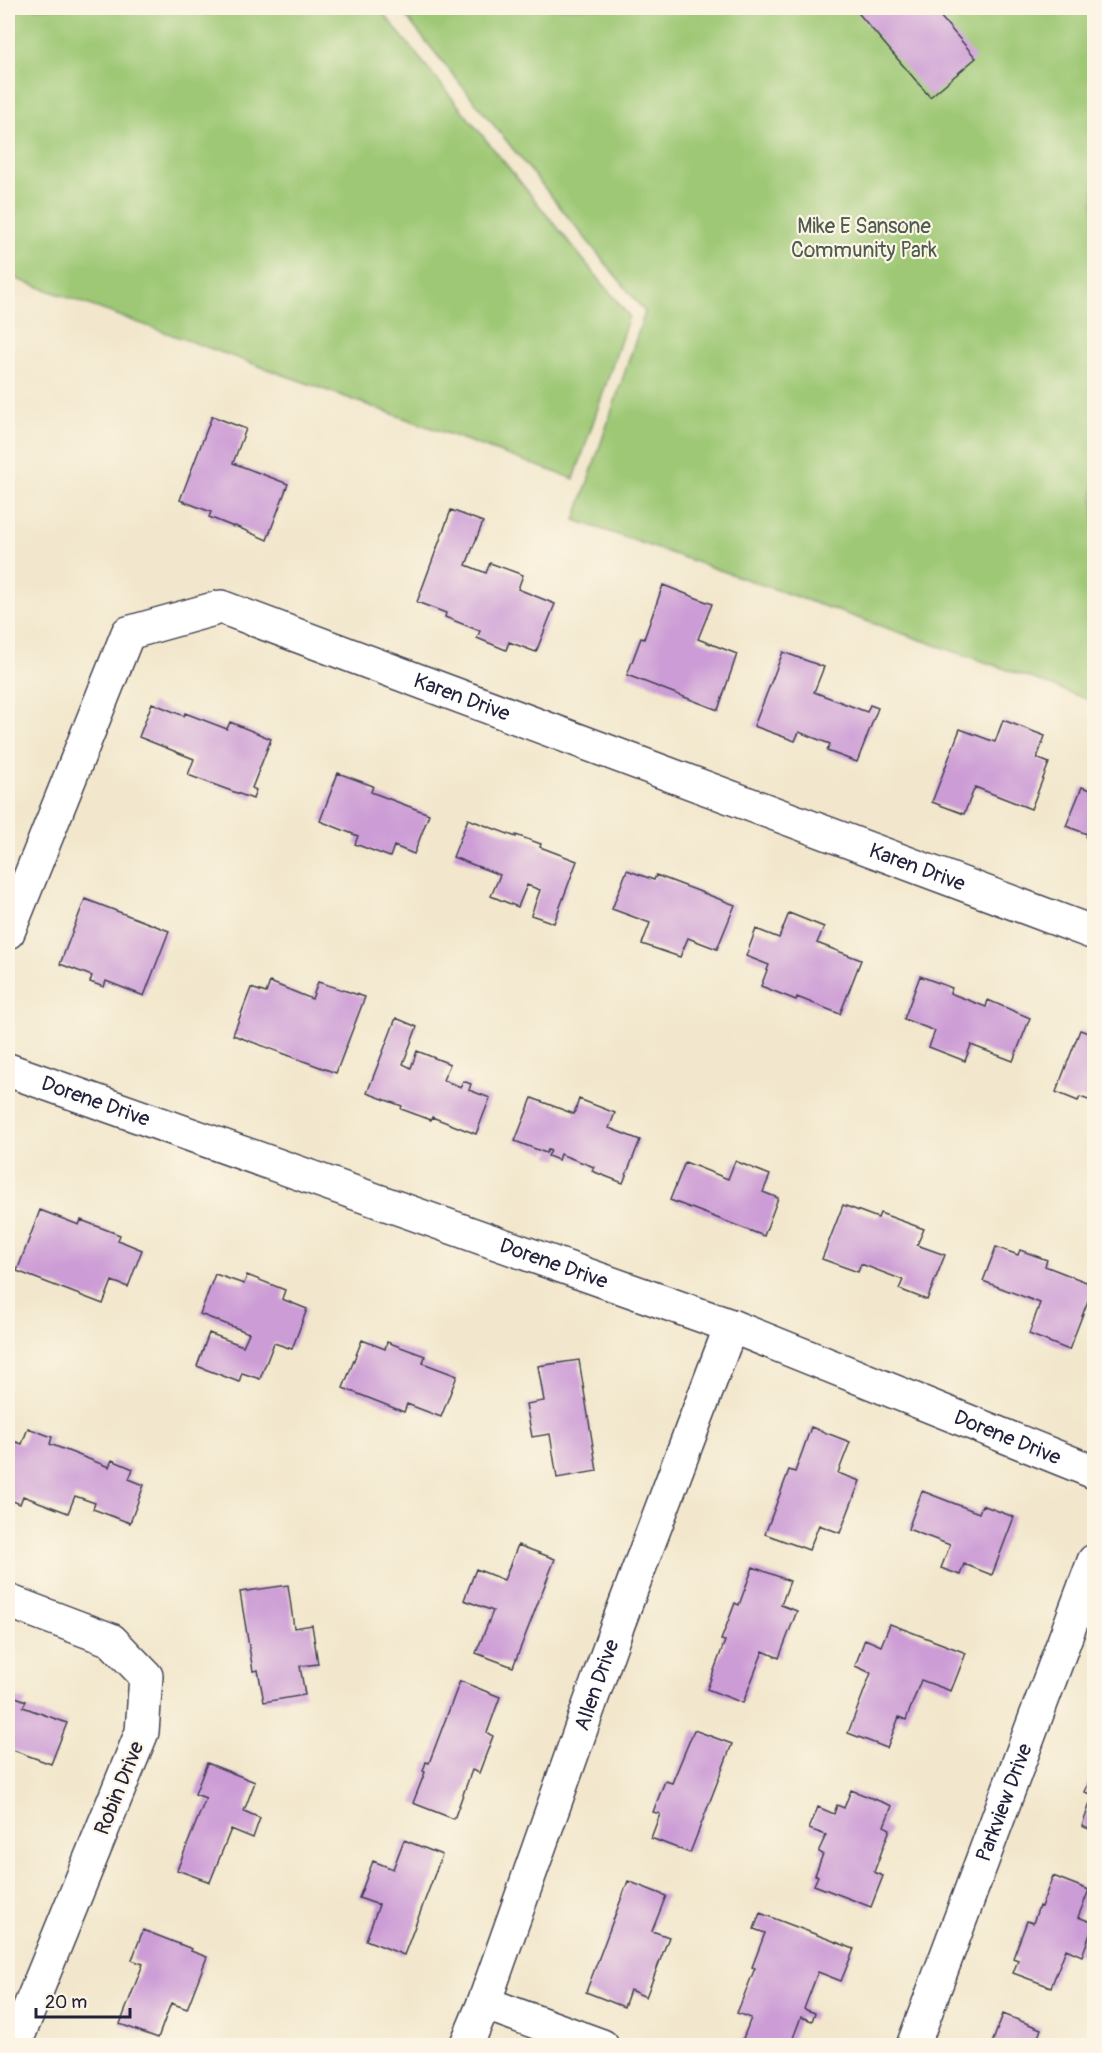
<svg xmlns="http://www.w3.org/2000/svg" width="1102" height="2053" font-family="Pangolin,sans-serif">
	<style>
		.green { fill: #9ec875; stroke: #607558; stroke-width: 1.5 }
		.building { fill: #cc9cd6 }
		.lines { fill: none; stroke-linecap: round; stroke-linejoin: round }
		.minor-casing { stroke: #414051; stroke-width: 36 }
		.minor { stroke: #fff; stroke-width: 33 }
		.labels { text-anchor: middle; stroke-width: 4.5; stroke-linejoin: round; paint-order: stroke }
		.park-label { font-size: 21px; fill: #4d5c4f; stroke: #fcf5e5 }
		.street-label { font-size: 21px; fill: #22223b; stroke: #fcf5e5 }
	</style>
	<rect width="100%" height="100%" fill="#fcf5e5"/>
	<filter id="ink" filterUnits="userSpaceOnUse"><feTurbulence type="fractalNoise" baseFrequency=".0167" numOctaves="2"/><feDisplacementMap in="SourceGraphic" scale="12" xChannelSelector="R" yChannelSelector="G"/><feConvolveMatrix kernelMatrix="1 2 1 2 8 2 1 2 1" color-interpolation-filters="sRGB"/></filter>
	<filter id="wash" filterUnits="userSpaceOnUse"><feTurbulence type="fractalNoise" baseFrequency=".008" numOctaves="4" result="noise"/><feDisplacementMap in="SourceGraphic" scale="24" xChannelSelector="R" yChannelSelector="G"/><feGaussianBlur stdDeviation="1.35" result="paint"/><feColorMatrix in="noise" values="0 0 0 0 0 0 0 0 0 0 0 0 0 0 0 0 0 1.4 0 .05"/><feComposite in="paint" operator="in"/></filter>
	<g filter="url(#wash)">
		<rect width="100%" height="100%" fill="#f2e7cc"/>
		<!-- green -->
		<path class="green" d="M8,8h371l250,308 -55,163 -566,-203z
			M399,8h695v694l-63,-24 -456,-158 70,-208z"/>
		<g id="blocks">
			<!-- building -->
			<path class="building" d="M854,8h79l43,50 -46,39z
				M212,416l34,13 -13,34 55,21 -21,56 -32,-14 -1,1 -25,-10 2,-5 -31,-12z
				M451,510l32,12 -17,43 20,8 4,-10 33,12 -5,14 37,15 -19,48 -27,-10 -3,8 -29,-12 3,-7 -35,-14 1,-4 -29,-11z
				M663,585l49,19 -14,35 39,15 -19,56 -91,-35 14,-37 3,1z
				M783,652l41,15 -10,25 53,20 3,-7 8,3 -21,54 -30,-11 3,-7 -31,-12 -4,9 -41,-15z
				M152,703l32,13 1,-3 42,16 3,-7 41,17 -19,49 4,2 -3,9 -65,-24 6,-16 -55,-22z
				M1003,720l42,16 -8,22 12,5 -18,46 -56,-22 -11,27 -32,-12 28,-73 35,13z
				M338,773l35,13 -2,6 58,22 -15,40 -20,-8 -4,11 -35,-13 3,-8 -38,-15z
				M1082,787l12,4v50l-8,-4 1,-3 -21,-8z
				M468,819l48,18v-2l25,9 -1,3 37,14 -23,62 -23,-8 9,-25 -13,-5 -9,22 -27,-11 9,-21 -47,-18z
				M627,870l27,10 2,-5 79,30 -18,44 -29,-11 -8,19 -38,-13 8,-21 -38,-14z
				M85,899l84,32 -25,65 -38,-15 -2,6 -14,-5 2,-6 -32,-12z
				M789,913l35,14 -7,16 44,17 -21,54 -43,-17 -1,3 -35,-14 8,-21 -23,-9 10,-27 23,9z
				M920,976l32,12 -2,5 36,14 2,-7 42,18 -17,43 -42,-16 -6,16 -36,-14 6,-16 -31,-12z
				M270,982l42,17 6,-17 47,15 -29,76 -103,-38 18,-47 15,5z
				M396,1018l21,9 -14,37 8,4 6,-17 33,13 -7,16 18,7 2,-6 8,3 -2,6 21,8 -14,36 -44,-17 -1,3 -30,-11 1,-3 -35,-13z
				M1080,1030l14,5v67l-14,-5 -2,4 -22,-9z
				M532,1098l42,16 5,-15 36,14 -6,15 31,12 -17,43 -31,-12 2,-4 -34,-13 -2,6 -10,-4 3,-5 -3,-1 -2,3 -31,-12z
				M735,1161l35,14 -7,17 15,6 -14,38 -94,-36 15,-38 43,17z
				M843,1205l35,13 2,-5 44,16 -7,16 28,10 -18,45 -28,-11 4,-9 -42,-16 -3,8 -36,-13z
				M40,1210l39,15 2,-5 39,15 -2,5 24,10 -14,37 -16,-6 -9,23 -86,-33z
				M996,1247l22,8 2,-5 27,10 -2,6 49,19 -25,65 -40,-16 11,-31 -57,-22z
				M215,1274l29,10 3,-9 38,15 -3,9 25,10 -15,40 -18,-6 -14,36 -18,-6 -3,9 -42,-16 12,-33 34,13 6,-13 -49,-19z
				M362,1340l23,9 2,-7 38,14 -2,7 34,13 -16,41 -34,-13 -3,8 -61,-24z
				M579,1360l18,111 -40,7 -7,-44 -18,3 -6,-33 18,-3 -6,-35z
				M811,1427l39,15 -12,31 22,8 -20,52 -21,-8 -10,25 -44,-16 24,-64 6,2z
				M28,1428l24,9 -2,7 59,23 3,-7 21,9 -4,10 15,6 -14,38 -37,-14 2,-6 -20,-7 -7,17 -45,-17 -3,8 -12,-5v-60l14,5z
				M922,1491l57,22 3,-8 32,12 -22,58 -28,-11 -4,11 -19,-7 9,-23 -42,-16z
				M518,1545l37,14 -42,108 -37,-14 17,-42 -29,-11 12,-31 28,11z
				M753,1567l37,14 -9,24 16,6 -18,47 -16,-7 -20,52 -36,-14 18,-48 -4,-1 14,-37 4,2z
				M288,1585l6,43 18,-3 6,39 -18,2 5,29 -41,7 -6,-32 -5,1 -13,-79z
				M890,1624l76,29 -15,38 -30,-11 -15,40 -7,-3 -12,31 -39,-15 23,-60 -16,-7 10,-27 16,7z
				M460,1681l40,16 -13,36 6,3 -14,37 -7,-3 -18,49 -41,-16 12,-31 -2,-1 3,-9 3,1z
				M8,1694l18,7 -3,6 44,16 -16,41 -41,-15 -2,7z
				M694,1730l38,14 -42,109 -39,-15 9,-24 -7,-2 12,-31 7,2z
				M207,1763l48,19 -11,29 16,7 -7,20 -22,-9 -21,53 -33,-12 29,-72 -11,-4z
				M1094,1768v63l-12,-5 11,-31 -8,-3z
				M851,1790l41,16 -8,20 6,3 -16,43 9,4 -12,31 -57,-22 4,-9 -3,-1 8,-21 -4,-2v-2l7,-15 -17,-6 9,-22 16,7 3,-9 7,3z
				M404,1840l38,15 -38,100 -38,-15 13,-35 -20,-7 14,-37 20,8z
				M1053,1876l36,14 -11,27 16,6 -12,33 -16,-7 -15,38 -38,-14 5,-13 -5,-2 14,-37 6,2 6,-17 2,1z
				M628,1881l38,15 -14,35 17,6 -23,60 -16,-7 -6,17 -38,-15z
				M760,1913l94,36 -13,32 -23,-9 -14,37 11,4 -3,8 -11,-4 -11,29h-50l11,-28 -14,-5 18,-45 -3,-1 13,-34 -11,-4z
				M143,1930l49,19 -1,2 16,6 -20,52 -16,-6 -13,35 -38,-14 23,-60 -11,-4z
				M1003,2014l38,15 -6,17h-44z"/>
		</g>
	</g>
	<g filter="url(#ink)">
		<use href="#blocks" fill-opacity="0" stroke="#414051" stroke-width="1.5"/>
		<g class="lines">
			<!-- minor casing -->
			<g class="minor-casing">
				<g id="minor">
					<path id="s1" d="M8,932l120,-299 93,-26 873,326"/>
					<path id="s2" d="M8,1070l723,256 363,146"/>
					<path d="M8,1601l103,39 35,36 -4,56 -128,314"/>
					<path d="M484,2003l118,43"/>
					<path id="s3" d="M466,2046l18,-43 134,-379 113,-298"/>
					<path id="s4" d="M913,2046l181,-485"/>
				</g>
			</g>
			<!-- minor -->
			<use href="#minor" class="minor"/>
		</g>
	</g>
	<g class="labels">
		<!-- park labels -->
		<g class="park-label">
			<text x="864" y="233">Mike E Sansone<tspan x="864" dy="24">Community Park</tspan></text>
		</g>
		<!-- street labels -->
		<g class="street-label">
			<text dy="7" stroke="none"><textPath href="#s1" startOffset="676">Karen Drive</textPath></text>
			<text dy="7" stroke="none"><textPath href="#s1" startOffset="1162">Karen Drive</textPath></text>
			<text dy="7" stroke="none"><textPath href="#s2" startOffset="93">Dorene Drive</textPath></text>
			<text dy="7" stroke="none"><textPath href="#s2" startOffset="579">Dorene Drive</textPath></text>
			<text dy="7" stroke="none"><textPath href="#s2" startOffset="1065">Dorene Drive</textPath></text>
			<text dy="7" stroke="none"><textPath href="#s3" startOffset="384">Allen Drive</textPath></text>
			<text transform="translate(119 1788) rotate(-68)" y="7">Robin Drive</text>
			<text dy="7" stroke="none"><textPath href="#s4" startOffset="260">Parkview Drive</textPath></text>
		</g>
	</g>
	<!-- margin -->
	<rect width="1102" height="2053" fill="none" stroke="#fcf5e5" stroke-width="30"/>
	<!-- scale -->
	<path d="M36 2008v9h94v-9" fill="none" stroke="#22223b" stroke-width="3"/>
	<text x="45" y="2008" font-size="18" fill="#22223b" stroke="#fcf5e5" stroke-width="4.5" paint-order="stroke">20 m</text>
</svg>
